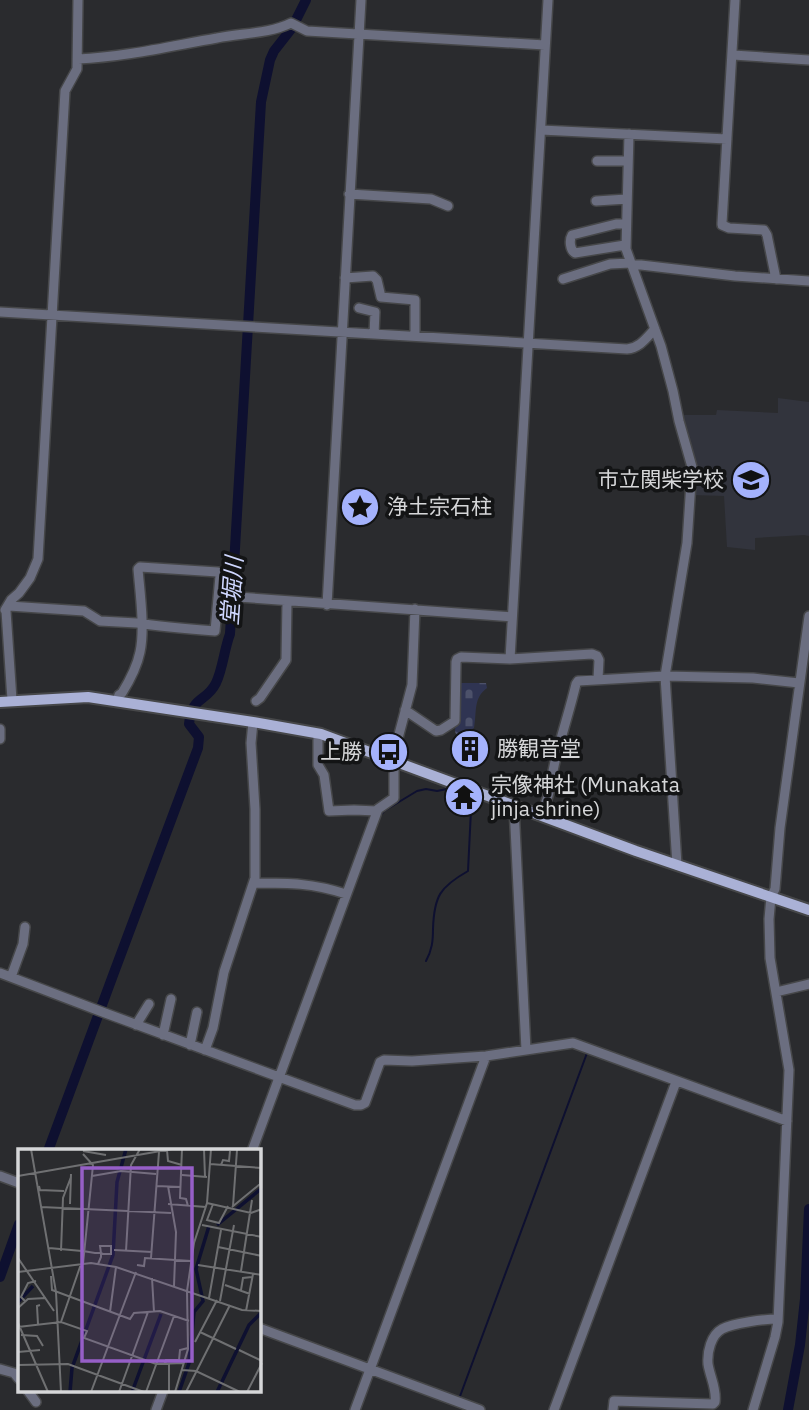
<svg xmlns="http://www.w3.org/2000/svg" width="809" height="1410" font-family="'IBM Plex Sans','Noto Sans JP',sans-serif">
	<style>
		.built { fill: #32343d }
		.cemetery { fill: url(#cemetery-stones) }
		.lines { fill: none; stroke-linecap: round; stroke-linejoin: round }
		.stream { stroke: #0e1030; stroke-width: 2 }
		.river { stroke: #0e1030; stroke-width: 10 }
		.minor-casing { stroke: #464749; stroke-width: 12 }
		.major-casing { stroke: #464749; stroke-width: 14 }
		.minor { stroke: #6b6e80; stroke-width: 9 }
		.major { stroke: #aab1d6; stroke-width: 10 }
		.labels { text-anchor: middle; stroke-width: 7; stroke-linejoin: round; paint-order: stroke }
		.poi-label { font-size: 21px; fill: #d6d7d9; stroke: #131415; text-anchor: start }
		.water-label { font-size: 23px; font-style: italic; fill: #cfd7ff; stroke: #131415 }
		.inset-river { fill: none; stroke: #0e1030; stroke-width: 3.5 }
		.inset-road { fill: none; stroke: #6f7072; stroke-width: 2 }
		.view { fill: #965fc7; fill-opacity: 0.15; stroke: #965fc7; stroke-width: 3.5 }
		.inset-edge { fill: none; stroke: #d6d7d9; stroke-width: 3.5 }
	</style>
	<defs>
		<pattern id="cemetery-stones" width="16" height="16" patternUnits="userSpaceOnUse" patternTransform="scale(1.75)"><rect width="16" height="16" fill="#2f3452"/><path d="M2 7V4a2 2 0 0 1 4 0v3zM10 15v-3a2 2 0 0 1 4 0v3z" fill="#4c516a"/></pattern>
	</defs>
	<rect width="100%" height="100%" fill="#2a2b2e"/>
	<!-- built -->
	<path class="built" d="M778,398l31,4v134l-5,-1 -49,3v12l-28,-3 -3,-51 -32,-1 -12,-80h36l1,-5 61,3z"/>
	<!-- cemetery -->
	<path class="cemetery" d="M458,683h28l1,5c-14,10 -10,24 -13,40l-5,3 -3,7 -7,1 -4,-7z"/>
	<g class="lines">
		<!-- stream -->
		<path class="stream" d="M379,817l5,-6 33,-20 9,-2 11,2 10,-2 4,3 3,12 17,5 1,-1v-12
			M426,961c6,-11 7,-20 7,-32 1,-33 7,-42 35,-58l3,-61
			M459,1399l128,-346"/>
		<!-- river -->
		<path class="river" d="M48,1151c49,-135 100,-268 150,-403l1,-11 -10,-13c3,-29 17,-21 27,-41 7,-15 8,-33 14,-49l31,-532 9,-42 4,-9 18,-23 14,-28
			M0,1277l19,-53
			M788,1410l12,-65 5,-46 4,-90"/>
		<!-- minor casing -->
		<g class="minor-casing">
			<path id="minor" d="M735,0l-13,223v2l7,3 35,2 3,5 9,44
				M733,55l76,5
				M78,59c47,-2 93,-13 139,-21 24,-5 52,-4 74,-15l16,8 238,14
				M541,130l186,9
				M629,134l-3,115 35,97 12,45 6,30 13,46 -5,76 -22,133 12,189
				M597,161h31
				M349,194l82,5 17,7
				M596,201l31,-2
				M625,245l-50,8c-5,-3 -6,-13 -3,-18l44,-11h10
				M632,265h9l94,11 74,5
				M345,278l28,-2 4,4 4,17 34,3v36
				M563,279l47,-15 20,-1
				M359,308l16,4 -1,22
				M0,312l627,37c13,-1 20,-12 28,-20
				M238,597l274,20
				M327,605l34,-605
				M9,606l75,5 16,10 37,2c26,4 52,6 78,8l5,-55 -2,-4 -78,-5 -2,2c2,24 7,60 2,83 -3,15 -10,28 -18,41l-3,2 -2,6
				M510,659l38,-659
				M12,700l-6,-89 -1,-1 6,-10 8,-7 11,-15 8,-19 27,-468 12,-22 1,-69
				M256,701l4,-3 26,-38 1,-58
				M405,710l31,21 5,-1 14,-9 1,-59 1,-3 4,-2 49,2 82,-5 5,2 2,4 -1,19
				M0,729v10
				M318,734v31l6,10 5,36 25,-1 23,1
				M392,761l20,-76 3,-76
				M514,807l12,243
				M538,815c14,-16 12,-37 18,-57 6,-25 14,-49 20,-74l2,-3 87,-5 88,2 46,5
				M254,883c36,0 58,0 92,11
				M0,973l105,40 250,92h6l4,-2 15,-41 4,-2 28,1 74,-5 87,-13 214,78
				M11,977l12,-33 2,-17
				M776,992l33,-8
				M136,1025l13,-21
				M163,1035l8,-36
				M190,1045l7,-33
				M205,1050l8,-22 11,-56 31,-94v-69l-4,-66 2,-21
				M252,1151l126,-342 16,-11v-36
				M0,1176l19,7
				M259,1328l221,82
				M0,1369l14,4 5,6
				M28,1391l8,11
				M156,1410l7,-19
				M355,1410l131,-354
				M554,1410l122,-328
				M613,1410l1,-9 99,3 2,-2c2,-13 -5,-25 -7,-38 -1,-12 3,-29 14,-35 11,-6 43,-10 56,-10
				M753,1410l22,-73 3,-15 11,-252 -19,-112 -1,-39 2,-22 4,-8 5,-61 29,-212"/>
		</g>
		<!-- major casing -->
		<g class="major-casing">
			<path id="major" d="M0,702l88,-5 165,25 68,12 315,117 173,59"/>
		</g>
		<!-- minor -->
		<use href="#minor" class="minor"/>
		<!-- major -->
		<use href="#major" class="major"/>
	</g>
	<!-- icons -->
	<defs>
		<g id="school-disc" transform="scale(2.0125)"><circle r="9.5" fill="#a4b2fc" stroke="#131415"/><path d="M0-5L7-2L0 1L-7-2ZM-4 1L0 2.5L4 1V4Q0 6-4 4Z" fill="#111"/></g>
		<g id="sight-disc" transform="scale(2.0125)"><circle r="9.5" fill="#a4b2fc" stroke="#131415"/><path d="M0-6L1.8-2.2L6-1.7L2.9 1.2L3.7 5.4L0 3.3L-3.7 5.4L-2.9 1.2L-6-1.7L-1.8-2.2Z" fill="#111"/></g>
		<g id="building-disc" transform="scale(2.0125)"><circle r="9.5" fill="#a4b2fc" stroke="#131415"/><path d="M-4-6H4V6H1V3H-1V6H-4ZM-2.5-4.3h1.7v1.8h-1.7ZM.8-4.3h1.7v1.8H.8ZM-2.5-1h1.7V.8h-1.7ZM.8-1h1.7V.8H.8Z" fill="#111"/></g>
		<g id="bus-disc" transform="scale(2.0125)"><circle r="9.5" fill="#a4b2fc" stroke="#131415"/><path d="M-5-6H5V4H4V6H2V4H-2V6H-4V4H-5ZM-3.5-4V0h7V-4ZM-3.5 1.2v1.5H-2V1.2ZM2 1.2v1.5H3.5V1.2Z" fill="#111"/></g>
		<g id="temple-disc" transform="scale(2.0125)"><circle r="9.5" fill="#a4b2fc" stroke="#131415"/><path d="M0-6L5-2H3V0L6.5 2.5H4V6H1.5V3h-3V6H-4V2.5H-6.5L-3 0V-2H-5Z" fill="#111"/></g>
	</defs>
	<g fill-rule="evenodd">
		<use href="#school-disc" x="751" y="480"/>
		<use href="#sight-disc" x="360" y="507"/>
		<use href="#building-disc" x="470" y="749"/>
		<use href="#bus-disc" x="389" y="752"/>
		<use href="#temple-disc" x="464" y="797"/>
	</g>
	<g class="labels">
		<!-- poi labels -->
		<g class="poi-label">
			<text x="724" y="487" text-anchor="end">市立関柴学校</text>
			<text x="387" y="514">浄土宗石柱</text>
			<text x="497" y="756">勝観音堂</text>
			<text x="362" y="759" text-anchor="end">上勝</text>
			<text x="491" y="792">宗像神社 (Munakata<tspan x="491" dy="24">jinja shrine)</tspan></text>
		</g>
		<!-- water labels -->
		<g class="water-label">
			<text transform="translate(232 591) rotate(-86)" y="8">堂堀川</text>
		</g>
	</g>
	<!-- overview -->
	<g transform="translate(18 1149)">
		<rect width="243" height="243" fill="#2a2b2e"/>
		<path class="inset-river" d="M199,76l45,-37M0,153l15,-16M52,243l2,-24 41,-113 4,-73 9,-33M114,243l29,-78M161,243l10,-29 5,-51 9,-11 -7,-32 13,-43M199,243l32,-67 12,-12"/>
		<path class="inset-road" d="M13,0l25,143 5,100M164,0l-2,49 6,1 2,7M186,0l1,28M149,1l1,11 14,4M65,2l23,4M192,15l51,4 -1,16 -28,23M203,16l2,-5 6,1 1,-10M164,26l25,2M0,27l154,-27M74,27l29,-5 35,3M21,37l1,4 24,1M138,37l25,1M150,37l8,46 -2,54M189,54l44,10 11,-4M52,55l1,-30M150,55l38,3M195,55l-6,16 12,3 9,-17M215,57l4,-56M23,58l130,6M184,76l60,12M200,98l44,9M31,99l33,3M96,101l38,2M43,102l2,-53 8,-21M65,102l12,2h6l2,1h8v-8h-11l1,7v4l-3,7M108,102l5,-86 9,-16M0,109l36,53M133,109l8,-106M65,115l10,-99 -10,-11M119,116l7,1 1,-8 46,3M180,116l64,10M223,122l11,-71M0,123l73,-9 25,4 126,43 20,1M33,127l1,14 78,29 4,-6 26,-2 29,10M134,129l2,34M207,136l25,9M223,141l2,-12 9,-1M191,149l12,-68M7,152l-4,-4 7,-14 8,-2M202,152l14,-76M0,159l10,-9 18,-1M228,162l7,-37M92,163l6,-45M43,173l20,-58M0,174l30,69M20,175l-1,-18 3,-1M0,178l43,-5 26,9 -3,7 72,26 28,-1M182,183l36,17M3,186l16,1 6,10M177,193l22,-42M221,201l23,11M0,203l22,-2M147,215l1,-4h13l1,-10 8,-2M0,216l50,-1 76,28M164,221l14,1 44,21M73,243l45,-120M101,243l29,-80M128,243l28,-76M151,243v-28M157,243l13,-43 -1,-58 7,-48 13,-40 4,-54M168,243l44,-87M229,243l15,-29"/>
		<path class="view" d="M64,19h110v193h-110z"/>
		<rect width="243" height="243" class="inset-edge"/>
	</g>
</svg>
